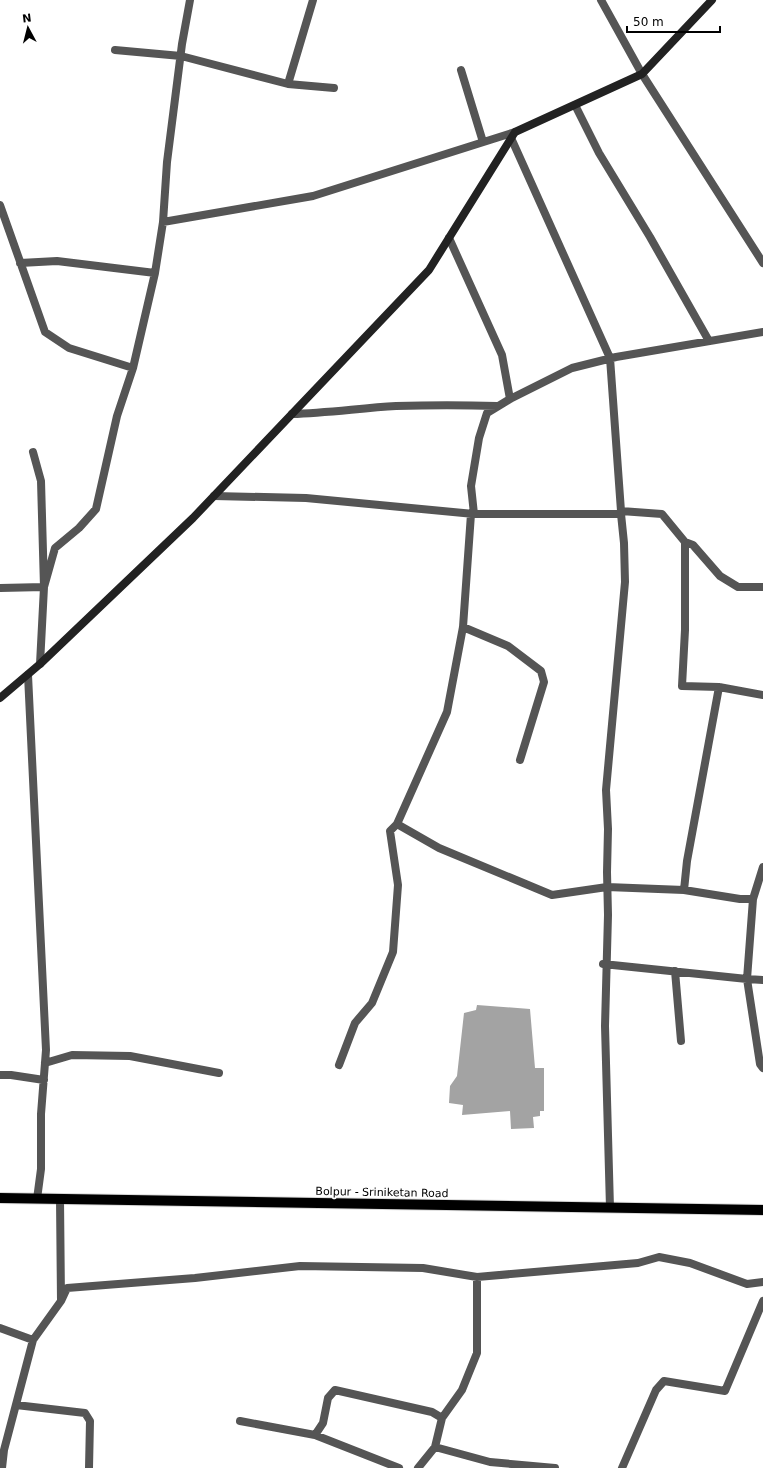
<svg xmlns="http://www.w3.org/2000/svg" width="763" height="1468" font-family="'DejaVu Sans',sans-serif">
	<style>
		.water { fill: #a3a3a3 }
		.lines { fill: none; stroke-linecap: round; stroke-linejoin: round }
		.primary-casing { stroke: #dbdbdb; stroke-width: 12 }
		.street { stroke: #555; stroke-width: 8 }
		.secondary { stroke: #222; stroke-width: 8 }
		.primary { stroke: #000; stroke-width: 10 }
		.labels { text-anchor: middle; stroke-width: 3.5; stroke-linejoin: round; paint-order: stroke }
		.street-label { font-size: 11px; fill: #000; stroke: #fff }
	</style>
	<rect width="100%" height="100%" fill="#fff"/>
	<!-- water -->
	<path class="water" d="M477,1005l53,4 5,59h9v43h-4v5l-7,1 1,11 -23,1 -1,-18 -48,4 1,-10 -14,-2 1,-17 7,-10 7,-63 12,-3z"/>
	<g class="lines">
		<!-- primary casing -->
		<g class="primary-casing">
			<path id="primary" d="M0,1198l763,12"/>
		</g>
		<!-- street -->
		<path class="street" d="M601,0l41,74 121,189
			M115,50l66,6 107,28 46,4
			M461,70l22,72
			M288,84l25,-84
			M575,105l24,48 51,84 59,104
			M511,138l99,220 11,153 41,3 23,28 8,3 27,31 18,11h25
			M0,205l45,127 24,16 64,20
			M163,222l150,-26 202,-64
			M449,238l53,117 8,44
			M20,263l37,-2 98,12
			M292,414c35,-1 69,-6 104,-8 34,-1 68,-1 101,0
			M214,496l92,2 168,16
			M685,542v88l-3,56 37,1 44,8
			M0,588l44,-1 -3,-106 -8,-29
			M463,627l45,19 33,25 3,11 -24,78
			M40,664l4,-77 11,-39 24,-20 17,-19 21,-93 16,-48 22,-95 8,-51 4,-60 15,-118 8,-44
			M28,675l18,375 -5,64v55l-4,30
			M397,824l42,24 113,47 55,-8 77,3 56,9h13
			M763,867l-10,32 -6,80 13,85 3,4
			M684,890l3,-29 32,-174
			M603,964l144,15 16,1
			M675,971l6,70
			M45,1063l27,-8 58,1 89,17
			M339,1065l16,-42 17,-20 21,-51 5,-67 -8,-54 7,-7 50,-112 16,-85 8,-113
			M0,1075h11l33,5
			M610,1208l-5,-182 3,-111 -1,-43 1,-43 -2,-39 19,-208 -1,-39 -3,-29h-147l-3,-28 8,-48 8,-25 23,-14 62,-31 44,-11 147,-25
			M61,1301l6,-13 128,-10 105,-12 123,2 54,9 161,-14 21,-6 31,6 57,21 16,-2
			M0,1328l33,12
			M16,1405l69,8 5,8 -1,47
			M240,1421l75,14 84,33
			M315,1435l8,-12 5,-25 7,-8 97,22 10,6
			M435,1447l55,15 65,6
			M2,1468l2,-18 29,-110 28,-39 -1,-102
			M418,1468l17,-21 7,-29 20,-28 15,-37v-76
			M622,1468l34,-78 8,-9 61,10 38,-90"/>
		<!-- secondary -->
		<path class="secondary" d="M0,698l40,-34 153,-146 236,-248 86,-138 127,-58 70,-74"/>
		<!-- primary -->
		<use href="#primary" class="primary"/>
	</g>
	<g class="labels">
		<!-- street labels -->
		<g class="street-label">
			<text transform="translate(382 1192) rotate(1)" y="4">Bolpur - Sriniketan Road</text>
		</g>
	</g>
	<!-- north arrow -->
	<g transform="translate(28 28) rotate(353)" stroke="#ffffff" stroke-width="3" paint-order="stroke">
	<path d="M0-3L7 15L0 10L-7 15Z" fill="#000000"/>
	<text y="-6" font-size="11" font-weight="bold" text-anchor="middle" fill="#000000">N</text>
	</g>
	<!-- scale -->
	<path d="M627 26v6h93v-6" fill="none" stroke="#000000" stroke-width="2"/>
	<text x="633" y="26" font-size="12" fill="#000000" stroke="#ffffff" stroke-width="3" paint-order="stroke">50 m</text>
</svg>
